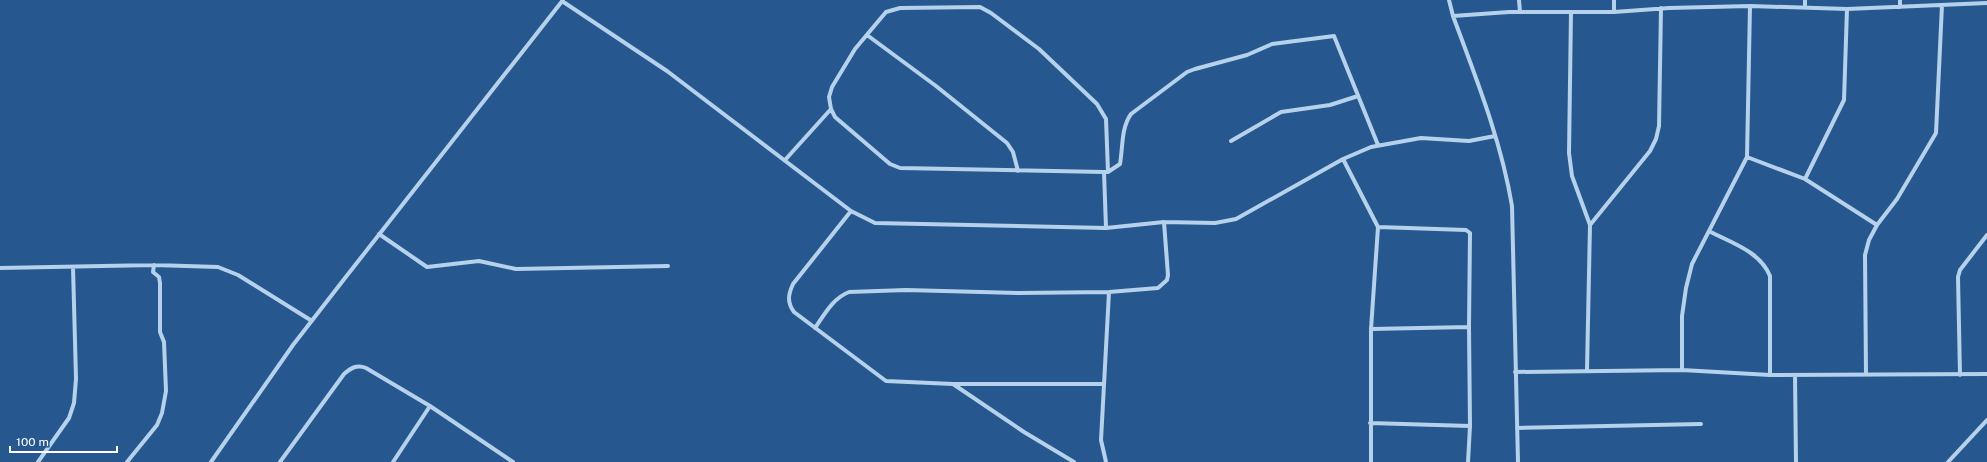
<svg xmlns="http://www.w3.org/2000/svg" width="1987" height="462" font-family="'Public Sans',sans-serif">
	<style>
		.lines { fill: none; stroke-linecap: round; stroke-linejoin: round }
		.street { stroke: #b6d1eb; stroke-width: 4 }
	</style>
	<rect width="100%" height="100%" fill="#26588f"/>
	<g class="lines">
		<!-- street -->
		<path class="street" d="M1449,0l4,16c23,62 48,124 59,190l6,256
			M1519,0l1,12
			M1900,0v7
			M562,1l105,70 184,140 24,12 231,5 58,-6 51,1 21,-4 107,-60 28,-12 50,-9 48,3 26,-5
			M1805,7v-7
			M1571,12l-2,141 3,23 18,49 -3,145
			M1614,12v-12
			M1453,16l56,-4h105l55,-4 81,-2 97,3 140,-6
			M867,35l69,51 71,57 6,9 5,19
			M1231,141l50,-29 49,-7 28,-9
			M1747,157l58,22 72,46
			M1343,159l35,68 -7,102v133
			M785,160l46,-51
			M1104,172l-204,-4 -10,-4 -55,-47 -4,-8 -2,-12 3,-10 23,-38 31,-37 14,-4 80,-1 11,6 48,36 58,55 9,15 2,53
			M1805,179l39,-79 3,-91
			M851,211l-58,73c-5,11 -6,18 1,28l92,69 67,3h151
			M1590,225l60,-74 6,-12 3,-13 2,-118
			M1378,227l88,3 4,3 -1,94 1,99 -2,36
			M1106,228l-2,-56h4l12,-8c3,-17 1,-36 11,-50l56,-42 8,-3 52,-14 25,-11 62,-8 44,109
			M1709,231c22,12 51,20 61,45v99
			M379,234l48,33 52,-6 37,8 152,-3
			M0,268l154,-3 64,2 20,8 74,46
			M815,328c9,-13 18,-30 34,-36l57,-2 112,3 91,-1 49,-4 9,-8 1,-5 -4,-53
			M1371,329l98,-2
			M1682,370v-54l4,-28 6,-24 55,-107 3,-151
			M1515,372l167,-2 88,5 217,-1
			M1795,375l1,87
			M1866,375l-1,-120 4,-15 8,-15 20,-26 39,-66 6,-128
			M1960,375l-2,-98 2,-7 27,-35
			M953,384l71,48 50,30
			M1370,423l100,3
			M1517,428l184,-4
			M38,462l31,-44 5,-15 2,-24 -3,-112
			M127,462l30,-37 5,-12 4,-22 -2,-49 -4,-10v-49l-1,-6 -6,-5 1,-7
			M211,462l82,-117 52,-67 218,-278
			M280,462l64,-88c7,-6 13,-10 22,-6l64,38 83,56
			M393,462l37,-56
			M1106,462l-5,-22 8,-148
			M1948,462l39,-42"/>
	</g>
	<!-- scale -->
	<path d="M10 446v6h107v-6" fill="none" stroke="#ffffff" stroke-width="2"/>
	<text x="16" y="446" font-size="12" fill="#ffffff" stroke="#26588f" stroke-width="3" paint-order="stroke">100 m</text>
</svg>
